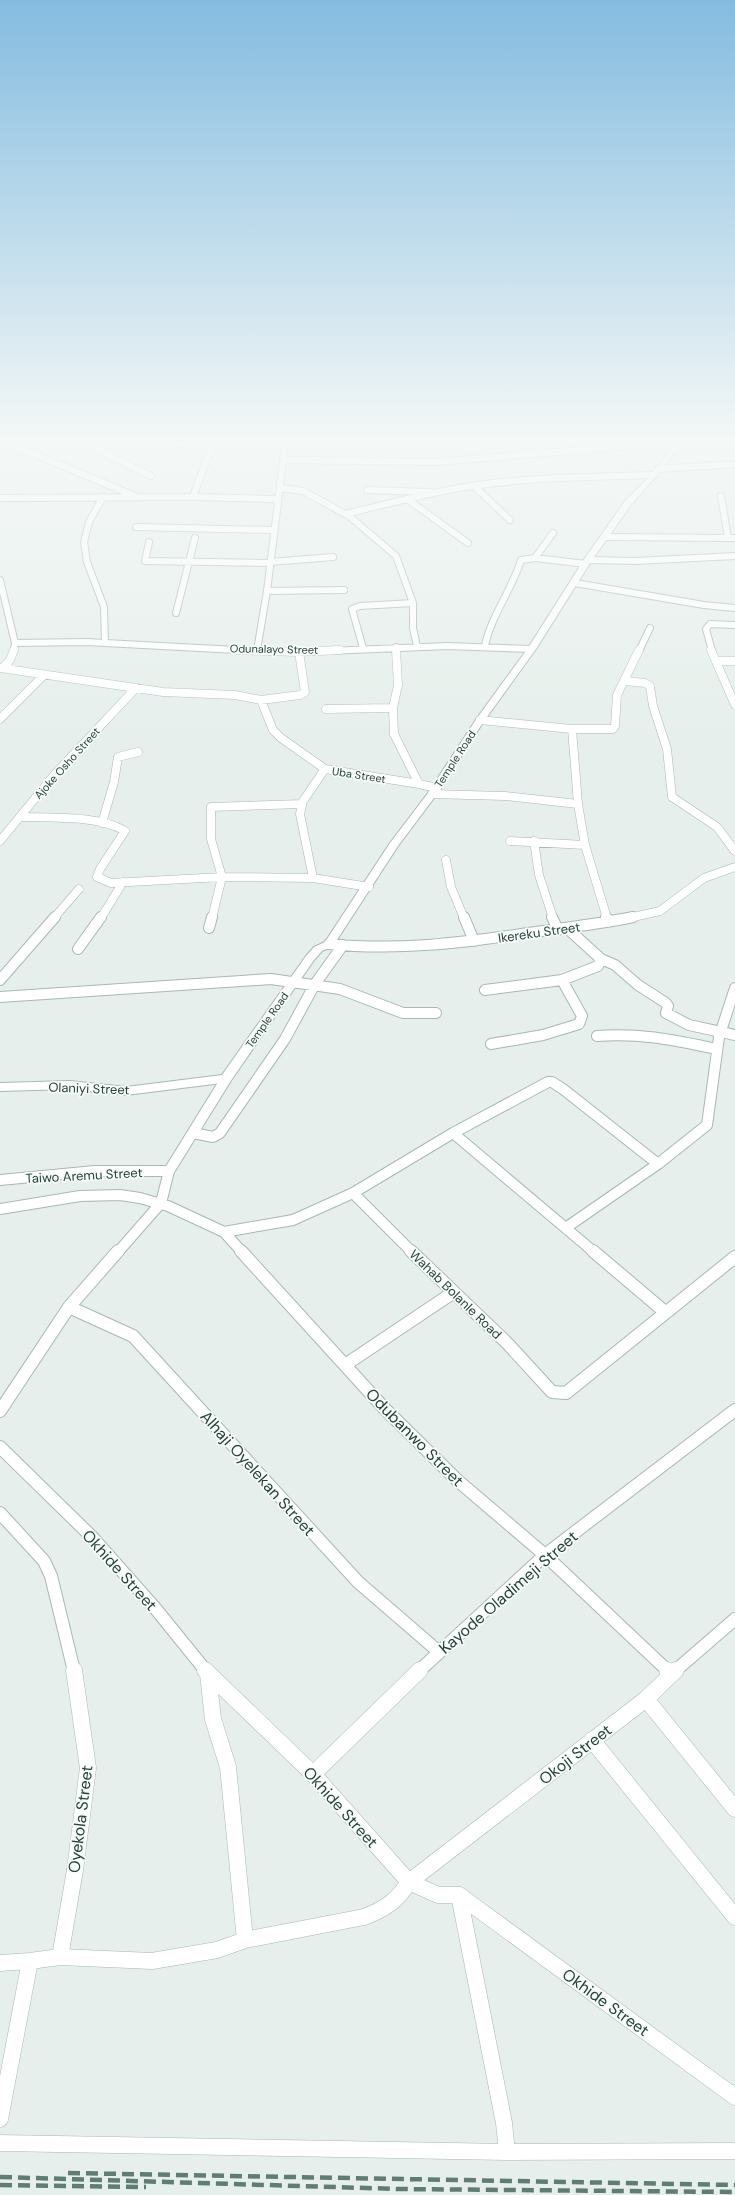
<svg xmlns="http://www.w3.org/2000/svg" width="735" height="2195" font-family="'DM Sans',sans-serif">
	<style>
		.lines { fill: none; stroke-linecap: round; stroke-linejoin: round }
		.minor-far4-casing { stroke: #a8b8b2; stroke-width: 8 }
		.minor-far3-casing { stroke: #a8b8b2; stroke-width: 9 }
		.minor-far2-casing { stroke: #a8b8b2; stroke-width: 12 }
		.minor-far1-casing { stroke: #a8b8b2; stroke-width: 14 }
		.minor-casing { stroke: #a8b8b2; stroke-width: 17 }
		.tertiary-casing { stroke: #a8b8b2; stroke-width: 2 }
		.minor-far4 { stroke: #fff; stroke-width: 6 }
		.minor-far3 { stroke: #fff; stroke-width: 8 }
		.minor-far2 { stroke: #fff; stroke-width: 10 }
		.minor-far1 { stroke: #fff; stroke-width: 12 }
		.minor { stroke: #fff; stroke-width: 16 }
		.tertiary { fill: #fff; fill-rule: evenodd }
		.rail { stroke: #5f7d75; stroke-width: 4.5; stroke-dasharray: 12 6; stroke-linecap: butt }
		.labels { text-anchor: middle; stroke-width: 3.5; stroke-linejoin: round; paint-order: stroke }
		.far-street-label { font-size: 11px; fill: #24423a; stroke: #f7fbf9 }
		.street-label { font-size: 13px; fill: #24423a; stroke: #f7fbf9 }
		.near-street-label { font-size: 16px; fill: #24423a; stroke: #f7fbf9 }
	</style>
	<rect width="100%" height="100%" fill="#e6efeb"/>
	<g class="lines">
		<!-- minor-far4 casing -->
		<g class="minor-far4-casing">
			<path id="minor-far4" d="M72,437l79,39
				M531,437l11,16
				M0,440l135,56
				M167,442l12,2 36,-6
				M283,460l152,2 196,-16 48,-2
				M658,469l77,-5
				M474,486l36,34
				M280,488l23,3 46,25 47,40 17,47v25l4,18
				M367,490l62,2
				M721,496l7,42
				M103,497l-14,25 -5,20 3,20 17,45 1,36
				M193,497l22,-60
				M0,498l193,-1 85,2
				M407,499l61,44
				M345,514c44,-10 88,-23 133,-29 58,-8 118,-8 176,-10
				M136,527l137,3
				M605,537l130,1
				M149,542l-4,19 125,2
				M535,558l18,-25
				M588,560l47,1 100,-5
				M270,562l63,-5
				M0,580l15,63 -1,8
				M575,583l129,22 31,3
				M267,591l77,-1
				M176,613l19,-75
				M15,643l71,-1 170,9
				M485,645c7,-31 27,-55 36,-85l14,-2 51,6
				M396,647v4
				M363,648l-11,-39 8,-3 53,-3
				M257,650l10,-59 19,-154
				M328,651l120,-5 84,3
				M639,651l11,-23
				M712,651l-6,-22 4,-5 25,1"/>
		</g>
		<!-- minor-far3 casing -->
		<g class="minor-far3-casing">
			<path id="minor-far3" d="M237,650l60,2 43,-2
				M396,650l2,35 -5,23 1,26 25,50 18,4
				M711,650l24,55
				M717,661h18
				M0,668l163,24 72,3 26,5 39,-5 5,-3 -6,-40
				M3,668l7,-8 4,-10
				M625,681l20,2 5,3 3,20 14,43 5,48 45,30 18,24
				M261,700l12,30 8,8 44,31 94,15
				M326,709l67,-1
				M0,719l44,-44
				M480,720l92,9h41l2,-3 2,-31 22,-45
				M572,729l6,75 7,41 22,73
				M432,794l73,2 73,8
				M20,817c31,1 78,-2 105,14l-25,38 -3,8 14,6 111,-6 91,1 56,9
				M102,823l12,-41 4,-25 20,-5
				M0,841l55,-67 81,-86
				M510,841l75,4
				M534,841l5,34 14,43
				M446,860l5,27 13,31
				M313,878l-13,-64 3,-13 22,-32
				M54,918l25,-29
				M101,918l22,-36
				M212,918l10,-41 -11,-38v-32l91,-3
				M629,918l31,-7 44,-33 31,-11"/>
		</g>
		<!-- minor-far2 casing -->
		<g class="minor-far2-casing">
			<path id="minor-far2" d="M464,917l10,24
				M552,917l6,13
				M606,917l2,5
				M209,928l3,-11
				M329,944c67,7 133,-1 199,-11 36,-5 71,-9 105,-16
				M78,949l23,-32
				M601,959l14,6 23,20 28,18 2,3 -2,7 23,12 46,10
				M0,980l55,-63
				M485,990l77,-10 36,-14 3,-7 -33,-30
				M0,997l271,-18 69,10 63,24h33
				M597,1036c46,-3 76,4 120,13
				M491,1044l52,-9 36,-11 3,-8 -20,-36
				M193,1133l20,4 7,-4 65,-94 30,-55 28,-39
				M453,1133l141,119
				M0,1180l95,-9h74
				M353,1193l59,59
				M0,1209l80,-13 40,-1 20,3 28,8 56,26 18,20
				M567,1227l91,-63 49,-39 12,-88 16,-49
				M224,1232l69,-12 60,-27 100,-60 95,-51h4l11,7 95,75
				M118,1252l43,-49 8,-32 57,-92"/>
		</g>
		<!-- minor-far1 casing -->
		<g class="minor-far1-casing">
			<path id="minor-far1" d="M241,1251l143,157 73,72 88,75 123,116
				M411,1251l97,93 44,48 14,1 169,-136
				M593,1251l72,61
				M69,1307l64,29 225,246 81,70
				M345,1365l109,-73
				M0,1411l69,-104 49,-56
				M0,1447l91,89 64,72 51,63
				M0,1513l44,48 7,15 23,95
				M419,1671l126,-116 190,-145
				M675,1671l60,-52"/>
		</g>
		<!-- minor casing -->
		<g class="minor-casing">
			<path id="minor" d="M205,1670l108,104 96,108 29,13h21l276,202
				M667,1670l4,4
				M208,1674l5,45 15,48 17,173
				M646,1699l89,110
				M592,1740l143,177
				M313,1774l107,-104
				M459,1895l45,228 3,29
				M60,1957l92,4 65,-11 28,-10 119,-23c21,-8 33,-16 45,-35l237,-183 30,-29
				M0,1963l30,-2
				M0,2119l30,-158 30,-4 15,-87 13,-102 -14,-98
				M0,2143l507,9 228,-1"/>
		</g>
		<!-- tertiary casing -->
		<g class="tertiary-casing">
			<path id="tertiary" d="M681,437h6l-31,39 -25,29 -39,55 -56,89 -52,72 -47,73 -39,52 -65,100 -11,5 -8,9 -84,122 -104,13 -56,-6 -70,2v-8l70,-2 56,6 96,-12 84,-119 8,-9 11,-5 65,-99 38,-50 49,-75 51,-70 57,-90 40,-57 27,-27z"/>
		</g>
		<!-- minor-far4 -->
		<use href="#minor-far4" class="minor-far4"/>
		<!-- minor-far3 -->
		<use href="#minor-far3" class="minor-far3"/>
		<!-- minor-far2 -->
		<use href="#minor-far2" class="minor-far2"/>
		<!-- minor-far1 -->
		<use href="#minor-far1" class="minor-far1"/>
		<!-- minor -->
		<use href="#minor" class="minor"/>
		<!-- tertiary -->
		<use href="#tertiary" class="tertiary"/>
		<!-- rail -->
		<path class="rail" d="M68,2173l667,12
			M0,2177l399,12 336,3
			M0,2185l146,2"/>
	</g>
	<!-- sky -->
	<linearGradient id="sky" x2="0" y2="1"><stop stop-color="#84bce0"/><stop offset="0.59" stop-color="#f4f8f6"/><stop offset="1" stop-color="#f4f8f6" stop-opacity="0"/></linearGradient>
	<rect width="735" height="744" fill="url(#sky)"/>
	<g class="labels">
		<!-- far-street labels -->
		<g class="far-street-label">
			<text transform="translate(274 649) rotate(1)" y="4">Odunalayo Street</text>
			<text transform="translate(455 759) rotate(-57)" y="4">Temple Road</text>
			<text transform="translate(67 763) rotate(-48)" y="4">Ajoke Osho Street</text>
			<text transform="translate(359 775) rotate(9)" y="4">Uba Street</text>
			<text transform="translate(267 1020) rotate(-55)" y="4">Temple Road</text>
		</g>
		<!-- street labels -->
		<g class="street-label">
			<text transform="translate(539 932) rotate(-8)" y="5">Ikereku Street</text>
			<text transform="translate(89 1088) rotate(2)" y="5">Olaniyi Street</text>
			<text transform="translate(84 1175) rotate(-3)" y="5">Taiwo Aremu Street</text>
			<text transform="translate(456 1294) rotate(44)" y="5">Wahab Bolanle Road</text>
		</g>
		<!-- near-street labels -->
		<g class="near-street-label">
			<text transform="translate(415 1437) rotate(45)" y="6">Odubanwo Street</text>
			<text transform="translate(258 1473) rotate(48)" y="6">Alhaji Oyelekan Street</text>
			<text transform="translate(120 1570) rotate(48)" y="6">Okhide Street</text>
			<text transform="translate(508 1592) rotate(-41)" y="6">Kayode Oladimeji Street</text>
			<text transform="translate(575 1754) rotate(-38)" y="6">Okoji Street</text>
			<text transform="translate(341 1807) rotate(48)" y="6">Okhide Street</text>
			<text transform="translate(80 1819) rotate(-83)" y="6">Oyekola Street</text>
			<text transform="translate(606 2002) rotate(36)" y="6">Okhide Street</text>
		</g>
	</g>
</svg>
